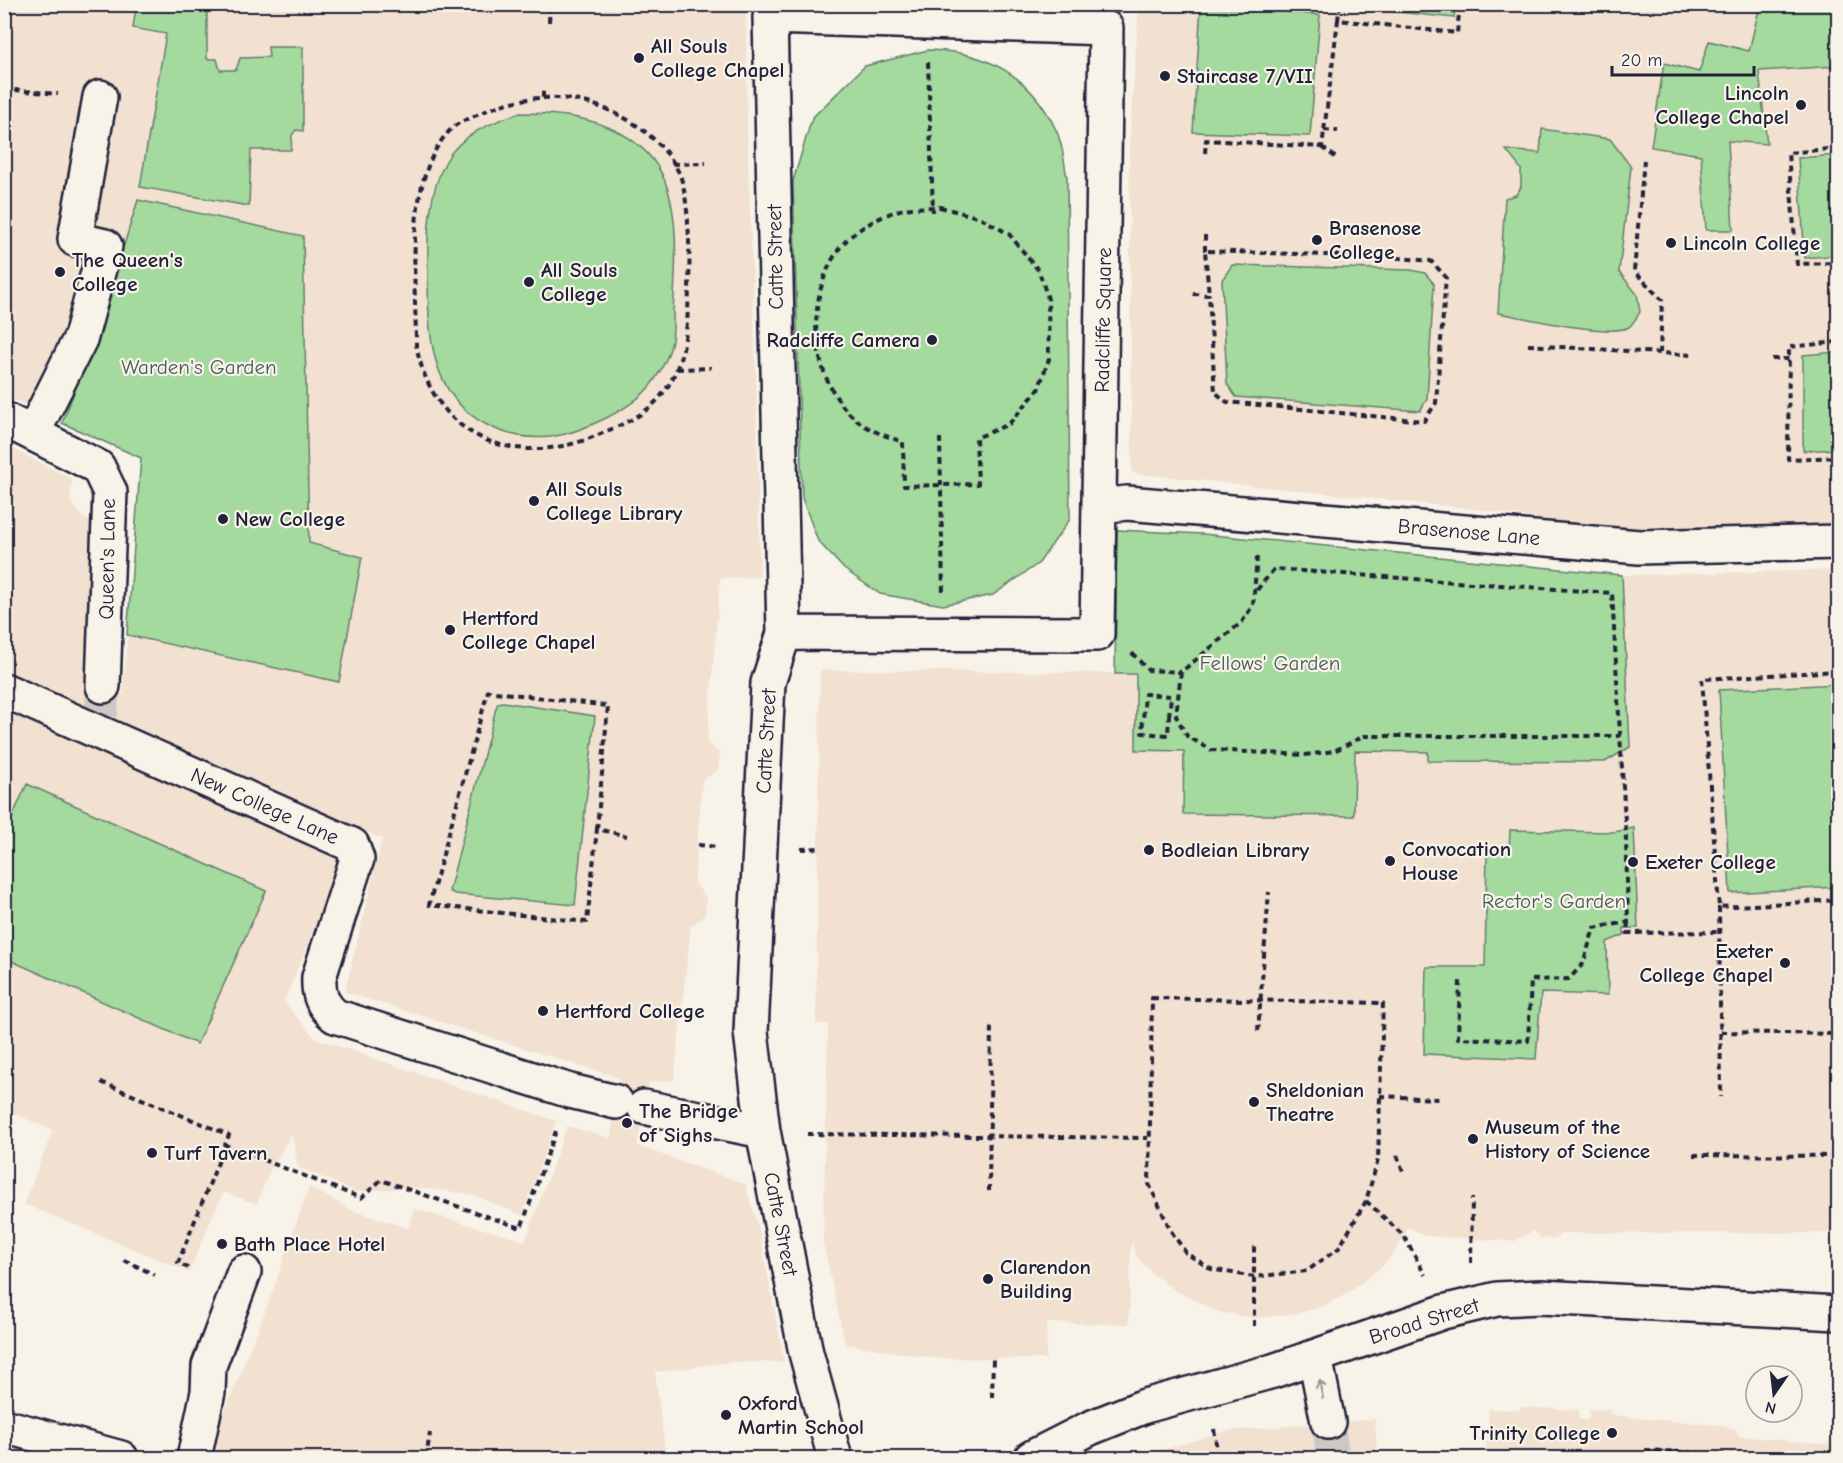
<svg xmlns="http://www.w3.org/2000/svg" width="1843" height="1463" font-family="'Comic Neue',sans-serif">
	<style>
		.built { fill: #f2e0d1 }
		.green { fill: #a4da9e; stroke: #637e6c; stroke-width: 1.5 }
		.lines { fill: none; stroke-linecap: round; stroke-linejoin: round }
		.minor-tunnel { stroke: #ccc9c5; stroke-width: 33; stroke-dasharray: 33 16; stroke-linecap: butt }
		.minor-casing { stroke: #22223b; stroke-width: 38 }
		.path { stroke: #22223b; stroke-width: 4; stroke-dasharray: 6 4.5; stroke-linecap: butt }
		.minor { stroke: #f7f3e8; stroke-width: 33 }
		.oneway { stroke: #97959a }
		.poi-dot { fill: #22223b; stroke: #f7f3e8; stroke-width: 2 }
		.labels { text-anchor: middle; stroke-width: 4.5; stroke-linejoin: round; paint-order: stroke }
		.poi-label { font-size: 21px; font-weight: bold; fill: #22223b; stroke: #f7f3e8; text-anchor: start }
		.street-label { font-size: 21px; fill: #22223b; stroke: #f7f3e8 }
		.park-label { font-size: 21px; fill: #495959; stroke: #f7f3e8 }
	</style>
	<rect width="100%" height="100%" fill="#f7f3e8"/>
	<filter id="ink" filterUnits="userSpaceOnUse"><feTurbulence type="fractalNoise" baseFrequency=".0167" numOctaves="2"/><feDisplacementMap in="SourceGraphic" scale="12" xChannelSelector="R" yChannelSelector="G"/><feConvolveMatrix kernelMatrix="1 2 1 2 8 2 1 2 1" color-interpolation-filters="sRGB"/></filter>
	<g filter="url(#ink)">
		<!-- built -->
		<path class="built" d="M5,5h741l1,126 9,244 4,202 -40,1 -13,164 13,12 -2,16 -16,11 -8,101 12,16 -1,17 -14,11 -17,154 -25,3 -12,63 108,38 15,50 24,128h-55l-74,10 11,86 -44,-3 -1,3h-388l-25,-5 59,-146 42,-120 45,24 54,17 6,-19 111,32 42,-115 44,12 8,-60 -274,-86 37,-153 -233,-99 -144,-67v-228l67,34 -2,21 12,17 8,4 3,55 -9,101 39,18 18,-237 -136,-62z
			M1139,5h699v522l-207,8 -147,-25 -352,-37 -3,-326z
			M1117,530l86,4 419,41 216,-5v663h-276l-7,6 -14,-1 -7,-7 -20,10 -88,-5 -18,-9 -10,20 -13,17 -38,30 -26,13 -28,7 -39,4 -35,-6 -43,-21 -21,-15 -18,-19 -6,-16 -2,83 -82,-1 -1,36 -112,-1 -89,-14 -22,-102 5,-218h-12l4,-354 295,3z
			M4,705l340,153 -60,144 31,36 241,83 -34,94 -51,-21 -60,-7 -54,5 -59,-25 -6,-34 -23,39 -12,32 -34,-12 -34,80 -165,-68 29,-74 -48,-20z
			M1520,1407l59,3v10h10v-10h22v4l13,3 96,8 16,4 2,7 100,9v13h-352l3,-49 31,1z
			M1375,1419l2,39h-242l91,-27z"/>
		<!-- green -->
		<path class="green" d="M1201,5h58v4l61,6 -10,121 -117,-4z
			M1379,5h76l-1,13 -66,-7z
			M1760,5h78v61l-79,5 8,73 -39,-3 5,89h-27l-5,-75 -50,-8 13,-84 35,9 10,-31 40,10z
			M136,6l71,3v50h10l3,11h16l4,-12 29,-1 -1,-10h35v84l-7,-1 -4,5 -1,15h-40l-2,56 -109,-19 26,-153 -33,-6z
			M928,50c60,1 104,26 129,82 6,13 7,31 10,45l3,342 -31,44 -46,32 -50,10 -63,-11 -36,-25 -26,-28 -16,-43 -9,-317 19,-63 53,-52z
			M519,113c48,0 102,7 134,47 29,36 23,107 20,151 0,12 1,27 -3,38 -4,12 -12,27 -20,37 -19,24 -70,47 -100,51 -22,2 -44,-2 -63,-12 -59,-30 -59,-95 -59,-153 -1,-36 0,-79 18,-111 14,-26 46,-39 73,-48z
			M1542,129l68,10 21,28 -12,105 18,22 3,18c-3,4 -7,12 -11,15 -18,11 -107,-10 -131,-14l7,-115 11,-3 5,-8v-18l-15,-19 34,3z
			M1838,155v100l-33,3 -7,-100z
			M138,200l165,36 6,307 53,14 -23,125 -212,-47 14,-177 -79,-35 31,-79z
			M1232,265l179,5 14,3 9,11 -7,115 -7,12 -184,-14 -9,-13 -5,-104z
			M1838,352v97l-35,2v-96z
			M1117,530l86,4 419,41 8,172 -25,15 -177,-1v-9l-73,-1 -1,65 -171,-2 1,-63 -48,-1v-76h-21z
			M1838,684v203l-108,6 -11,-203z
			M503,702l92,14 -20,189 -120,-11 -6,-3 47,-183 2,-5z
			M27,784l239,107 -69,153 -192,-86v-125z
			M1634,828l4,100h-14v7l-17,7 1,53 -67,-2 -5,66 -112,-5 2,-87h59l2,-117 22,1 1,-21 104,2z"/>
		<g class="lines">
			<!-- minor-tunnel -->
			<path class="minor-tunnel" d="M101,716l2,-30
				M1328,1422l5,36"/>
			<!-- minor casing -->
			<g class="minor-casing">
				<path id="minor" d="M4,419l94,48 12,25 -7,194
					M33,433l48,-96 24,-91 -30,-7 25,-142
					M1101,506l26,-3 512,44 199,-5
					M784,633l313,1 9,-606 -336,-11 14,616 -16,50 -17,349 12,99 43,222 29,105
					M4,690l348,155 5,14 -38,118c-1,17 3,28 16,39l235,75 46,11
					M644,1107l119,24
					M1315,1357l13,65
					M4,1426l117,32
					M194,1458l14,-66 1,-26 35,-94
					M1031,1458l59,-30 55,-22 128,-35 170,-59 54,-13 44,-2 297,16"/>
			</g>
			<!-- path -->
			<path class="path" d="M1340,4l-2,16 119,13 3,-29
				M549,22l1,-18
				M928,62l5,150
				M4,89l54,5
				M543,98c51,-3 113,27 136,75 14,30 12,138 5,171 -4,19 -11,38 -24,53 -14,17 -34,26 -53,34 -86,41 -172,12 -191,-86 0,-64 -14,-176 40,-220 6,-4 14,-7 21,-10 19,-10 45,-17 66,-17v-7
				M1324,130l14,1
				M1322,147l13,10
				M1838,148l-50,5 9,111 41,-1
				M1205,153l1,-13 116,7 16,-127
				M1644,160l-10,111 28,29 -2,53
				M673,164l33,-1
				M940,207l41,11 28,16 30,37 9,28 1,60 -11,31 -29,34 -33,14 2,46 -74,2 -1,-44c-18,-6 -38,-13 -52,-27 -42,-41 -46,-118 -12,-166 11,-16 33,-28 52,-36 16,-7 32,-5 49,-6z
				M1205,251v-16
				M1388,257v-10
				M1193,294l16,1 6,97 12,10 197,19 12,-18 10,-126 -15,-16 -43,-4 -183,-6 4,44
				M1838,342l-49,5 -1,112 50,-2
				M1528,345l165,10
				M1772,359h17
				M677,369l34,-1
				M940,438l3,156
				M1257,557l-4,48 -11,17 -61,50 -5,44 11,20 24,14 94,5 29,-4 30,-15h256
				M1257,590l17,-21 338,24 14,246 2,83 -34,6 -11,36 -14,15 -38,1 -3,61 -70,-3 2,-57
				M1132,653l16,17 33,2
				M1838,671l-136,8 17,228 119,-7
				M1169,716l2,-20 -26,-2 -3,39 26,2 1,-19h7
				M597,829l11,-123 -120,-15 -59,214 158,17 10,-93 30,7
				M698,845l20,2
				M801,849l17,-1
				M1719,907l2,190
				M1628,922l-1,11 93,-1
				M1152,998l231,5 -5,157 -12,41 -27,47 -32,23 -53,6 -43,-8 -25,-16 -15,-22 -22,-47z
				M1258,1031l11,-139
				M1721,1032l117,2
				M101,1082l128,53 -4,10
				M1380,1096l59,3
				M807,1134l341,4
				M1397,1155l6,16
				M1693,1155l145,1
				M989,1191l2,-165
				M1366,1201l38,35 21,39
				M124,1260l31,15
				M1471,1263l1,-65
				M188,1268l-10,-5 47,-118 136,53 20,-18 140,48 35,-97
				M1254,1326v-84
				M992,1397l1,-39
				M1214,1429l4,29
				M1645,1450l86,5v3
				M426,1458l4,-25"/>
			<!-- minor -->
			<use href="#minor" class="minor"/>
		</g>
		<!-- one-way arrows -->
		<defs><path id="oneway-shaft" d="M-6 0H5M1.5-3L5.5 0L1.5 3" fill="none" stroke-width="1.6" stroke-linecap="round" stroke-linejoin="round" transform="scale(1.5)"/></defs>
		<use class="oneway" href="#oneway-shaft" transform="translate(1321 1389) rotate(-101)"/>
	</g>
	<!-- markers -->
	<g class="poi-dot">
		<circle cx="639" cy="58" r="6"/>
		<circle cx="1165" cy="76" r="6"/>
		<circle cx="1801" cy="105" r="6"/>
		<circle cx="1317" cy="240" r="6"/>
		<circle cx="1671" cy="243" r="6"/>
		<circle cx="60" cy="272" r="6"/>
		<circle cx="529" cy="282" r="6"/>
		<circle cx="932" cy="340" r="6"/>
		<circle cx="534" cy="501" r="6"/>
		<circle cx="223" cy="519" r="6"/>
		<circle cx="450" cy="630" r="6"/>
		<circle cx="1149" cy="850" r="6"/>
		<circle cx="1390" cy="861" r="6"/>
		<circle cx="1633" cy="862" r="6"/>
		<circle cx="1785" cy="963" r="6"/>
		<circle cx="543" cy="1011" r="6"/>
		<circle cx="1254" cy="1102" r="6"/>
		<circle cx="627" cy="1123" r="6"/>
		<circle cx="1473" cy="1139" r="6"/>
		<circle cx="152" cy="1153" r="6"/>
		<circle cx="222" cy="1244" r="6"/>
		<circle cx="988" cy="1279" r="6"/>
		<circle cx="726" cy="1415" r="6"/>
		<circle cx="1612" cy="1433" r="6"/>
	</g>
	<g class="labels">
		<!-- poi labels -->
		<g class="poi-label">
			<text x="651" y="53">All Souls<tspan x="651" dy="24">College Chapel</tspan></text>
			<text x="1177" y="83">Staircase 7/VII</text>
			<text x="1789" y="100" text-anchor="end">Lincoln<tspan x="1789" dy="24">College Chapel</tspan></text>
			<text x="1329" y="235">Brasenose<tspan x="1329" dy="24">College</tspan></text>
			<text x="1683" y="250">Lincoln College</text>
			<text x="72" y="267">The Queen's<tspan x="72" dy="24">College</tspan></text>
			<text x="541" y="277">All Souls<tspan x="541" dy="24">College</tspan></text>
			<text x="920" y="347" text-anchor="end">Radcliffe Camera</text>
			<text x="546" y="496">All Souls<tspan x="546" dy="24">College Library</tspan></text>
			<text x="235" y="526">New College</text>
			<text x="462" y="625">Hertford<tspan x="462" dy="24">College Chapel</tspan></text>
			<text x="1402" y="856">Convocation<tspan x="1402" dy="24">House</tspan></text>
			<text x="1161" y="857">Bodleian Library</text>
			<text x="1645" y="869">Exeter College</text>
			<text x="1773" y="958" text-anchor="end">Exeter<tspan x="1773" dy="24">College Chapel</tspan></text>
			<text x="555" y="1018">Hertford College</text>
			<text x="1266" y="1097">Sheldonian<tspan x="1266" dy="24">Theatre</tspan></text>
			<text x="639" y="1118">The Bridge<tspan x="639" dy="24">of Sighs</tspan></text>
			<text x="1485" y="1134">Museum of the<tspan x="1485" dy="24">History of Science</tspan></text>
			<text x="164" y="1160">Turf Tavern</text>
			<text x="234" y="1251">Bath Place Hotel</text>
			<text x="1000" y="1274">Clarendon<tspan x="1000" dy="24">Building</tspan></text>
			<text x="738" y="1410">Oxford<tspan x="738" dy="24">Martin School</tspan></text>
			<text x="1600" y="1440" text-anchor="end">Trinity College</text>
		</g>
		<!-- street labels -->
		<g class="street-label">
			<text transform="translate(775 257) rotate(-91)" y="7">Catte Street</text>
			<text transform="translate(1103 320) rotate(-89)" y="7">Radcliffe Square</text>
			<text transform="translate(1469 532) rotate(5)" y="7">Brasenose Lane</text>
			<text transform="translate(107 559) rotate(-89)" y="7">Queen's Lane</text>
			<text transform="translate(766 741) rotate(-87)" y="7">Catte Street</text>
			<text transform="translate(265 806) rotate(24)" y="7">New College Lane</text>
			<text transform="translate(781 1224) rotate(79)" y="7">Catte Street</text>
			<text transform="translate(1424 1321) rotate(-17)" y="7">Broad Street</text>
		</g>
		<!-- park labels -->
		<g class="park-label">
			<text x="199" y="374">Warden's Garden</text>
			<text x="1270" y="670">Fellows' Garden</text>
			<text x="1554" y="908">Rector's Garden</text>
		</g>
	</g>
	<!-- margin -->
	<rect width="1843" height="1463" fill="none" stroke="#f7f3e8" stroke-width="24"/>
	<rect x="12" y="12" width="1819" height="1439" fill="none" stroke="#22223b" stroke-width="2" filter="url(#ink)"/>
	<!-- north arrow -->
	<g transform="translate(1774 1394) rotate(194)"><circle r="28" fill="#f7f3e8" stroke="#a29fa3" stroke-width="1.5"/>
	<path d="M0-4.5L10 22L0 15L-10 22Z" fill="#22223b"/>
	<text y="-9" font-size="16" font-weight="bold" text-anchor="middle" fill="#22223b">N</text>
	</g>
	<!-- scale -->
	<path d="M1612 66v9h142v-9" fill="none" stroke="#22223b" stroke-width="3"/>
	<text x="1621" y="66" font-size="18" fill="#22223b" stroke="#f7f3e8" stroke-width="4.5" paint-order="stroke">20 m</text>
</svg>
